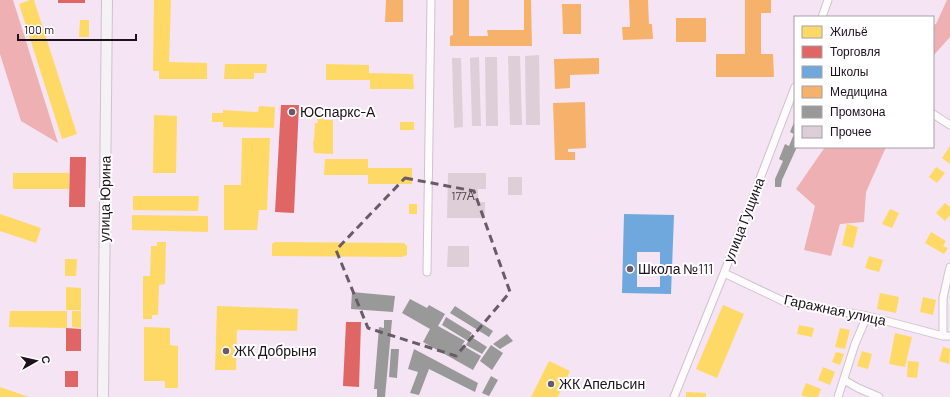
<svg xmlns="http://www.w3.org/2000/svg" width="950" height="397" font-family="Barlow,sans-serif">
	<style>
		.forest { fill: #eeb0b2 }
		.homes { fill: #ffd966 }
		.shops { fill: #e06666 }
		.schools { fill: #6fa8dc; fill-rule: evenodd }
		.health { fill: #f6b26b }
		.industry { fill: #999 }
		.building { fill: #deced8 }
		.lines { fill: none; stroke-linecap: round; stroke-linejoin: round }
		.minor-casing { stroke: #cfc2ce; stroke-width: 9 }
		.secondary-casing { stroke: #cfc2ce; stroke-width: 12 }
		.minor { stroke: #fefbfd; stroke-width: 7 }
		.secondary { stroke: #f5f2f6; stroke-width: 10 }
		.marked { fill: none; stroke: #695c67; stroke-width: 3; stroke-dasharray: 8 5; stroke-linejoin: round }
		.poi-dot { fill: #695c67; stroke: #fff; stroke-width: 1.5 }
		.labels { text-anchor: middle; stroke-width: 4; stroke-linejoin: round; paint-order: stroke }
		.number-label { font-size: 12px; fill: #4f434c }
		.poi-label { font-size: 14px; fill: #1d121b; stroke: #fff; text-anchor: start }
		.street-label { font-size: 14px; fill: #1d121b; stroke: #fff }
	</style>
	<rect width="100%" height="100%" fill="#f5e4f3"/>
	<!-- forest -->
	<path class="forest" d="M0,0h13l45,143 -37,-22 -21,-67z
		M947,0h3v37l-17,19v-31l3,-1z
		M825,147h61l-20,45 -2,30 -24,2 -9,32 -27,-6 11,-44 -19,-17z"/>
	<!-- homes -->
	<path class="homes" d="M30,0h4l43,134 -15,5 -43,-135z
		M154,0h17l-2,62 38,1v16h-48v-8h-6z
		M80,20h9v17h-10z
		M225,64h42l-1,9h-12v6h-30z
		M326,64l43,1v8l44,1 1,15h-44v-9h-44z
		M259,106l16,1 -1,21 -51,-1v-5h-11v-9h11v-3l35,2z
		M154,115l23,1 -1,57h-23z
		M317,115h6l1,5h9v34l-19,-1 -1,-12h1l1,-18h3z
		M400,122h14v8h-14z
		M242,138h28l-3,72h-8l-2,20h-33v-45h17z
		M950,146v18l-8,-6z
		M325,159h43v9h44v16h-44v-9h-44z
		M936,167l9,6 -8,10 -8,-6z
		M13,173h56v16h-56z
		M133,196h66l-1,15 -65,-1z
		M945,203l5,4v8l-5,6 -9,-8z
		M409,204h8v10h-8z
		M890,209l9,4 -7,15 -10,-4z
		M0,214l41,14 -5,15 -36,-12z
		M132,215l76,1v16l-76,-2z
		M847,224l11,3 -5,21 -11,-3z
		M931,232l15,9 -3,5 5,2 -4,6 -19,-11z
		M157,242h9l-1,42 -6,1 -1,30h-6v4h-9v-43h7l1,-30h6z
		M275,242l129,1 3,3v9l-5,2 -130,-1v-12z
		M869,256l14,4 -4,12 -14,-4z
		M65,259h12l-1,17h-11z
		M66,287l15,1v22h-15z
		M880,293l19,4 -3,16 -19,-4z
		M923,297l13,3 -3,15 -13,-3z
		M723,305l21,9 -27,64 -21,-9z
		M217,306l81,3 -1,22 -60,-1 -1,40h-21z
		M10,311h57v17l-58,-1z
		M72,311h9v17l-9,-1z
		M799,325l15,3 -2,9 -15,-3z
		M144,327l26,1v17l8,1v42h-13v-7h-21z
		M840,328l10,2 -5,19 -10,-2z
		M895,333l17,4 -7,30 -16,-3z
		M943,347l7,2 -1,15 -10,-3z
		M862,351l10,3 -4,15 -11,-3z
		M836,352l8,2 -4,11 -8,-3z
		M549,361l21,10 -12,26h-27z
		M908,361l11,1 -2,16 -10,-1z
		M823,367l12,5 -5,13 -12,-5z
		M806,383l15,6 -3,8h-11l-6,-2z
		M0,387l29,10h-29z
		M686,392l20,1v4h-20z"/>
	<!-- shops -->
	<path class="shops" d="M58,0h27v3h-27z
		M281,105h18l-5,108 -19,-1z
		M70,157h16l-1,50h-16z
		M346,322h15l-2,65 -16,-1z
		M66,328l15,1v22h-15z
		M65,371h13v16h-13z"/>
	<!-- schools -->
	<path class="schools" d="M624,214l50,1 -3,79 -49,-1zM637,252h23v35h-23z"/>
	<!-- health -->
	<path class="health" d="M386,0h17v22h-18z
		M453,0h16v36h19l-1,-6h37v-30h7l1,46h-82v-10l3,-1z
		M629,0h19l1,24h3l1,15 -30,1 -1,-13h8z
		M745,0h26v13h-10v41h12l1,23h-58v-23h29z
		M562,4h19v30h-18z
		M676,18h30v24h-30z
		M599,58v16l-29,1v13l-15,1 -1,-30z
		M585,102l1,46 -18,1v3h7v8h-20l-2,-57z"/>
	<!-- industry -->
	<path class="industry" d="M795,120v27h2l-15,33 -1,7h-6v-8l8,-18 -4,-2 6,-15 4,2 5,-12 -4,-2z
		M352,292l43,4 -2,16 -42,-3z
		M410,299l17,9 2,-3 16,9 -7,12 27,15 -3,4 19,11 -8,14 -50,-28 7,-13 -28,-16z
		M455,306l38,25 -4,6 -39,-24z
		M446,317l26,16 -2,3 17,11 -5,7 -16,-9 2,-4 -26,-16z
		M384,320h8l-7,77h-8v-8h-3l5,-62 5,1z
		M507,334l6,7 -13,8 -7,-5z
		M491,345l12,8 -11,17 -12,-9z
		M391,349h8l-2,29 -8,-1z
		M414,349l64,34 -3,9 -46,-23 -10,26 -9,-2 8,-21 -10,-3z
		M491,376l7,4 -9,16 -7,-3z"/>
	<!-- building -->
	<path class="building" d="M539,55l1,70h-14l-1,-69z
		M508,56h12l2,69h-12z
		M479,57l2,69h-9l-2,-68z
		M485,57h12l1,69h-12z
		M452,58h9l2,69 -9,1z
		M448,173h38v16h-8v13h7v16h-38z
		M508,177h14v18h-14z
		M448,246h21v21h-22z"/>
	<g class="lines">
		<!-- minor casing -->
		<g class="minor-casing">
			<path id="minor" d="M822,17l6,-17
				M933,114l17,11
				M427,272l4,-272
				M724,273l61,29 82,14 76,20h7
				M943,336v-38l7,-31
				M844,380l14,8 21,9
				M674,397l50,-124 71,-186
				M838,397l17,-53 12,-28"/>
		</g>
		<!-- secondary casing -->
		<g class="secondary-casing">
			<path id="secondary" d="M103,397l4,-397"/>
		</g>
		<!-- minor -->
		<use href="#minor" class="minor"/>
		<!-- secondary -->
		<use href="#secondary" class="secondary"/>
	</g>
	<!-- marked area -->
	<path class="marked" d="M405,178l69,13 36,101 -54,64 -88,-28 -32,-78z"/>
	<!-- markers -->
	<g class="poi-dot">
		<circle cx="292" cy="112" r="4"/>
		<circle cx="630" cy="269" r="4"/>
		<circle cx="226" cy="351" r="4"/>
		<circle cx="551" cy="384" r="4"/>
	</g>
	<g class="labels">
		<!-- number labels -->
		<g class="number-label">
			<text x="463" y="200">177А</text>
		</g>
		<!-- poi labels -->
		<g class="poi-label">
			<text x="300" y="117">ЮСпаркс-А</text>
			<text x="638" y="274">Школа №111</text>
			<text x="234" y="356">ЖК Добрыня</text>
			<text x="559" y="389">ЖК Апельсин</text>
		</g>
		<!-- street labels -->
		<g class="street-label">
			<text transform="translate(105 199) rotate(-89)" y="5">улица Юрина</text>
			<text transform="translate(744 220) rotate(-69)" y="5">улица Гущина</text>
			<text transform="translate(835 310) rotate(12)" y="5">Гаражная улица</text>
		</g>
	</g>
	<!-- legend -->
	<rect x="794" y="16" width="140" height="132" fill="#ffffff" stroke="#a5a0a4"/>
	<rect x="802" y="26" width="20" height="12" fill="#ffd966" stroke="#a5a0a4"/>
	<text x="830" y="36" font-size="12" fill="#1d121b">Жильё</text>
	<rect x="802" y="46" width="20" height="12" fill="#e06666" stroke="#a5a0a4"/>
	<text x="830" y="56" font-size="12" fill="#1d121b">Торговля</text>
	<rect x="802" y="66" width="20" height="12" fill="#6fa8dc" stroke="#a5a0a4"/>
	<text x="830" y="76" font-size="12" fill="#1d121b">Школы</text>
	<rect x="802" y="86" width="20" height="12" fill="#f6b26b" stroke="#a5a0a4"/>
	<text x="830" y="96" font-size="12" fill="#1d121b">Медицина</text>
	<rect x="802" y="106" width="20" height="12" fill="#999999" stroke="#a5a0a4"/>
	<text x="830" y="116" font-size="12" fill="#1d121b">Промзона</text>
	<rect x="802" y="126" width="20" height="12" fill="#deced8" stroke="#a5a0a4"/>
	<text x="830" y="136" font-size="12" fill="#1d121b">Прочее</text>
	<!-- north arrow -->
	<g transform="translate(36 361) rotate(82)" stroke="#ffffff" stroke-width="3" paint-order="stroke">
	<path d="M0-3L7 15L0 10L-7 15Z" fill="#1d121b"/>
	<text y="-6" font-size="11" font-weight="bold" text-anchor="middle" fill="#1d121b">С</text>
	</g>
	<!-- scale -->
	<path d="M18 34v6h118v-6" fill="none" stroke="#1d121b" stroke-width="2"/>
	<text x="24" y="34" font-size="12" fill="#1d121b" stroke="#ffffff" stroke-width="3" paint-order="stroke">100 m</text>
</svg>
